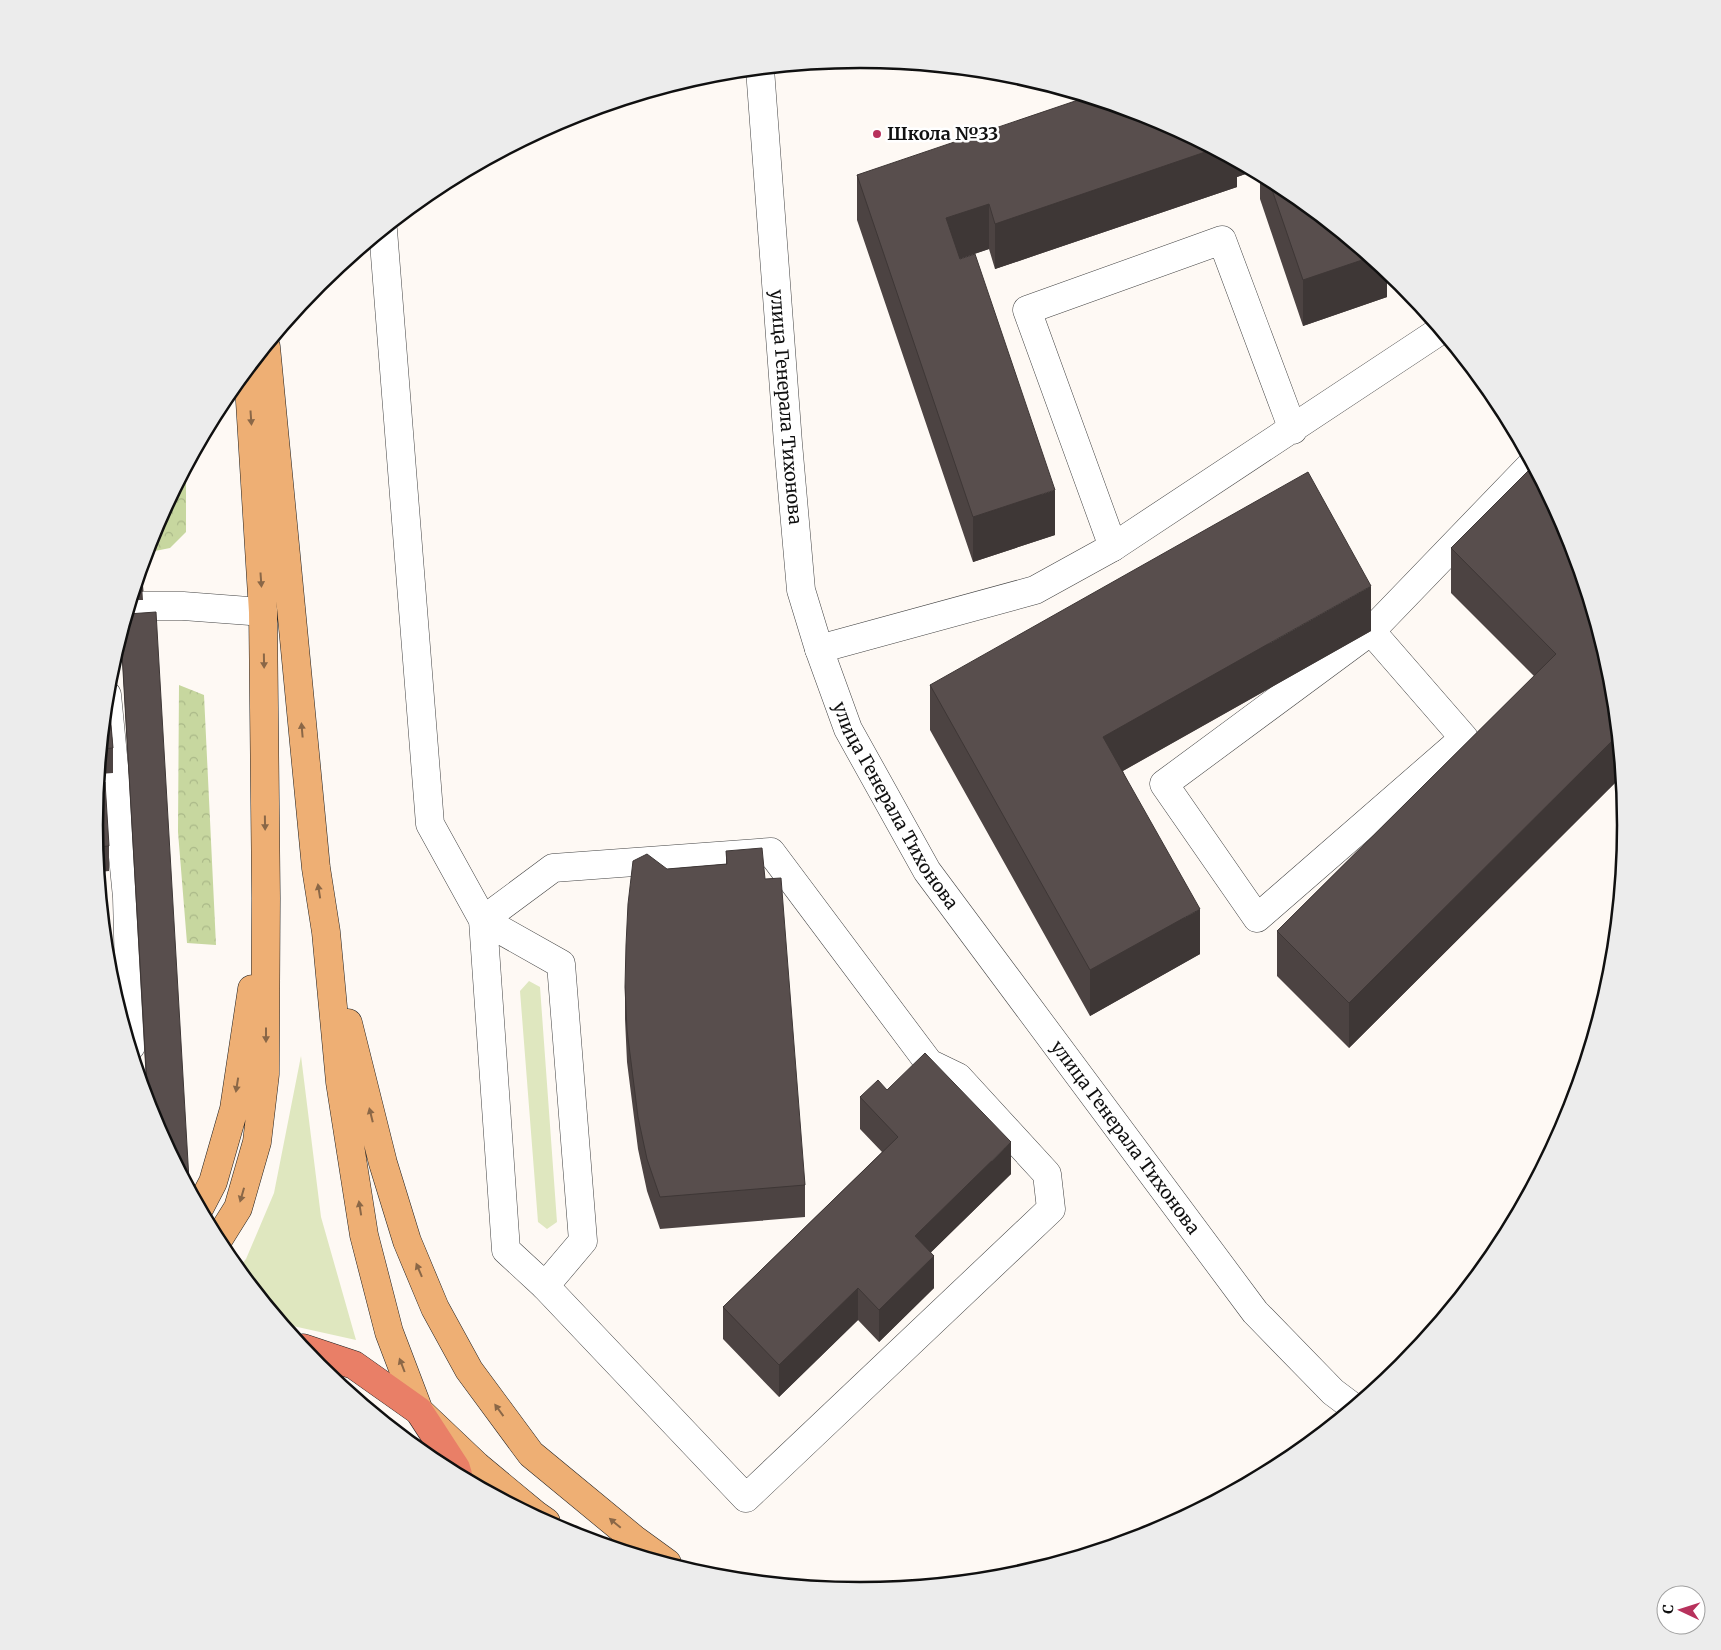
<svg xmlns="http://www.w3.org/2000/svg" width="1721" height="1650" font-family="Merriweather,serif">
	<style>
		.grass { fill: #dfe7bf }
		.forest { fill: url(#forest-crowns) }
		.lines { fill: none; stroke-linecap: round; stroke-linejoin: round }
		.minor-casing { stroke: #434343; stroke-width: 29 }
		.major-casing { stroke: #212121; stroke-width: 29 }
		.highway-casing { stroke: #212121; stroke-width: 29 }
		.minor { stroke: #fff; stroke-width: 28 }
		.major { stroke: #eeaf74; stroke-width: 28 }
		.highway { stroke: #e97f67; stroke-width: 28 }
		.wall { fill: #4c4342 }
		.shaded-wall { fill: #3e3736 }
		.building { fill: #584e4d; stroke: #3e3736 }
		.oneway { fill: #8a6747 }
		.poi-dot { fill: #b7315c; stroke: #fff; stroke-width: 2 }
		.labels { text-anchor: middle; stroke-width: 5; stroke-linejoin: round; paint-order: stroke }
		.poi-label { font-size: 18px; font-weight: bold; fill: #101010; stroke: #fff; text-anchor: start }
		.street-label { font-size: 18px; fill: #101010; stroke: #fff }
		.rim { fill: none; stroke: #101010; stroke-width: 2.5 }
	</style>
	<defs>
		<pattern id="forest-crowns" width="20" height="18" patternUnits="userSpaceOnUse" patternTransform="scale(1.25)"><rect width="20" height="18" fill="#c7d79f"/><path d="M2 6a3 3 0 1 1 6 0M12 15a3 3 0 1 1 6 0" fill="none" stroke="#aab888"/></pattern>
	</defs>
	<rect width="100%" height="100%" fill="#fef9f4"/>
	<!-- grass -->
	<path class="grass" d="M529,981l11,6 17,235 -10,7 -9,-7 -18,-231z
		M301,1056l20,161 35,123 -72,-16 -46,-56 8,-9 28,-66z"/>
	<!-- forest -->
	<path class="forest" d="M186,469v63l-16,16 -20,4c-2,-22 25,-62 36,-83z
		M179,685l25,10 12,250 -29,-2 -9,-111z"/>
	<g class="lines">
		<!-- minor casing -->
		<g class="minor-casing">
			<g id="minor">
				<path id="s1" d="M760,69l28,374 13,147 18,59 29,80 79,142 328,441 78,80 20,15"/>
				<path d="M383,230l47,594 53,96 23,330 39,36 38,-45 -22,-277 -78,-44"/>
				<path d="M1293,430l-71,-190 -195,70 86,237 328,-217"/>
				<path d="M130,606h53l80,6"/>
				<path d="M1371,631l93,107 -207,180 -93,-134 207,-153 161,-167"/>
				<path d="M819,649l216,-59 78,-43"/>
				<path d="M107,695l20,202 4,149"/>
				<path d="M483,920l70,-52 218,-16 158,211 29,14 89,97 4,35 -305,289 -201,-212"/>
			</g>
		</g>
		<!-- major casing -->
		<g class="major-casing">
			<path id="major" d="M266,347l50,521 10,64 14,150 24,153 25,97 30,79 58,55 59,49 10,7
				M348,1023l35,140 24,78 28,67 34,62 62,84 103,85 33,24
				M200,1207l13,-25 21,-73 18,-120
				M218,1240l20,-32 19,-66 8,-68 1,-176 -3,-286 -15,-243"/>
		</g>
		<!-- highway casing -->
		<g class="highway-casing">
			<path id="highway" d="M303,1348l51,17 65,46 37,57 2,7"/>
		</g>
		<!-- minor -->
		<use href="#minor" class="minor"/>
		<!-- major -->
		<use href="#major" class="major"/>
		<!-- highway -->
		<use href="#highway" class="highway"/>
	</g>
	<!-- wall -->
	<path class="wall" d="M1154,117l100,54 -17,6v10l-242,82 -6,-20 -29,10 95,276 -82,27 -116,-342v-45z
		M1260,174l26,14 101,82v27l-84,29 -43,-127z
		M1451,548l161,128 10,100 -273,272 -72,-72v-45l257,-255 -83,-83z
		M141,569l2,31h-11z
		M128,614l61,566v6l-37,-68 -5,-18 -26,-463z
		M1371,631l-248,140 77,183 -110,62 -160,-286v-45z
		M108,690l5,58v25l-14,1z
		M94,825l15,21v25l-10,1z
		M726,851l39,28 40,306v32l-145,12 -13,-38 -9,-42 -11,-87 -2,-43v-32l42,-118 59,-5z
		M100,885l10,64v24l-1,1z
		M887,1090l124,84 -80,78 3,36 -55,54 -21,-22 -79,77 -56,-58v-32l159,-155 -22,-23v-32z"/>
	<!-- shaded-wall -->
	<path class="shaded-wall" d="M1214,149l40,22 -17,6v10l-242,82v-45z
		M989,204v45l-43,14v-45z
		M1371,257l16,13v27l-84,29v-46z
		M1055,490v45l-82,27v-45z
		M1371,586v45l-268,151v-45z
		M1618,735l4,41 -273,272v-45z
		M1200,909v45l-110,62v-46z
		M1011,1142v32l-96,94v-32z
		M934,1256v32l-55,54v-32z
		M858,1288v32l-79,77v-32z"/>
	<!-- building -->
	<path class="building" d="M1087,97l67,20 60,32 -219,75 -6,-20 -43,14 14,41 15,-5 80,236 -82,27 -116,-342z
		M1268,178l18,10 85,69 -68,23z
		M1533,466l36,66 43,144 6,59 -269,268 -72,-72 279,-277 -105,-106z
		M1308,472l63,114 -268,151 97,172 -110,61 -160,-285z
		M141,569l2,22 -9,1z
		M156,612l33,568h-3l-34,-62 -4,-16 -27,-466 7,-22z
		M108,690l5,58 -11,1z
		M98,782h7l4,64 -13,1 -2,-22z
		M762,848l3,31 16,-1 24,307 -145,12 -13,-38 -9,-42 -11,-87 -2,-43 1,-42 2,-41 5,-43 14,-7 20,15 60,-5 -1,-13z
		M105,884l5,65h-4l-6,-64z
		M925,1053l86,89 -96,94 19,20 -55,54 -21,-22 -79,77 -56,-58 175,-170 -38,-40 18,-17 9,10z"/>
	<!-- one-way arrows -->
	<defs><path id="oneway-solid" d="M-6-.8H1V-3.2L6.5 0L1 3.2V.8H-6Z" transform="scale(1.25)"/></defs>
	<g class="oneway">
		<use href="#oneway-solid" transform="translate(251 418) rotate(86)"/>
		<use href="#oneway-solid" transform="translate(261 580) rotate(86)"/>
		<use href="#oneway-solid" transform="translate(264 661) rotate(89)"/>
		<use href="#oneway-solid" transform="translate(302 730) rotate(-95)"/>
		<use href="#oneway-solid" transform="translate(265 823) rotate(89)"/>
		<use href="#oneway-solid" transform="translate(319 891) rotate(-99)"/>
		<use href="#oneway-solid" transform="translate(266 1035) rotate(90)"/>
		<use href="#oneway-solid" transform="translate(237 1085) rotate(99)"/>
		<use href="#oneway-solid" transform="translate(371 1115) rotate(-104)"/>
		<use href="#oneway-solid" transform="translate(242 1195) rotate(106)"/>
		<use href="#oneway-solid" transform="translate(360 1208) rotate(-99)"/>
		<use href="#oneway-solid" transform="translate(419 1270) rotate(-113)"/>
		<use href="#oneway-solid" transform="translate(402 1365) rotate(-111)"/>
		<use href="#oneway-solid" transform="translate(499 1410) rotate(-126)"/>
		<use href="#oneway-solid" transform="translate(615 1523) rotate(-140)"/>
	</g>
	<!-- markers -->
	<circle class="poi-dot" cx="877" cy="134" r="5"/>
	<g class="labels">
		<!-- poi labels -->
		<g class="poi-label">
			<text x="887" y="140">Школа №33</text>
		</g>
		<!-- street labels -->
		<g class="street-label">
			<text dy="6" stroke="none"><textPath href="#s1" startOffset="339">улица Генерала Тихонова</textPath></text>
			<text dy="6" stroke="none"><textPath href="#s1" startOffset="759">улица Генерала Тихонова</textPath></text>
			<text dy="6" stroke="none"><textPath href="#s1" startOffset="1164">улица Генерала Тихонова</textPath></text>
		</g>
	</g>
	<!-- crop -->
	<path d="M0 0H1721V1650H0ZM103 825a757 757 0 1 1 1514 0a757 757 0 1 1-1514 0Z" fill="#ececec" fill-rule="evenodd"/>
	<path class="rim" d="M103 825a757 757 0 1 1 1514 0a757 757 0 1 1-1514 0Z"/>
	<!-- north arrow -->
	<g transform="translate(1681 1610) rotate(274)"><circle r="24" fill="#ffffff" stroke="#9f9f9f"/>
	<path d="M0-4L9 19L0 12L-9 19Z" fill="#b7315c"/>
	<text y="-8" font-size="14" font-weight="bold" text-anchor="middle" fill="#101010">С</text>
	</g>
</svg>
